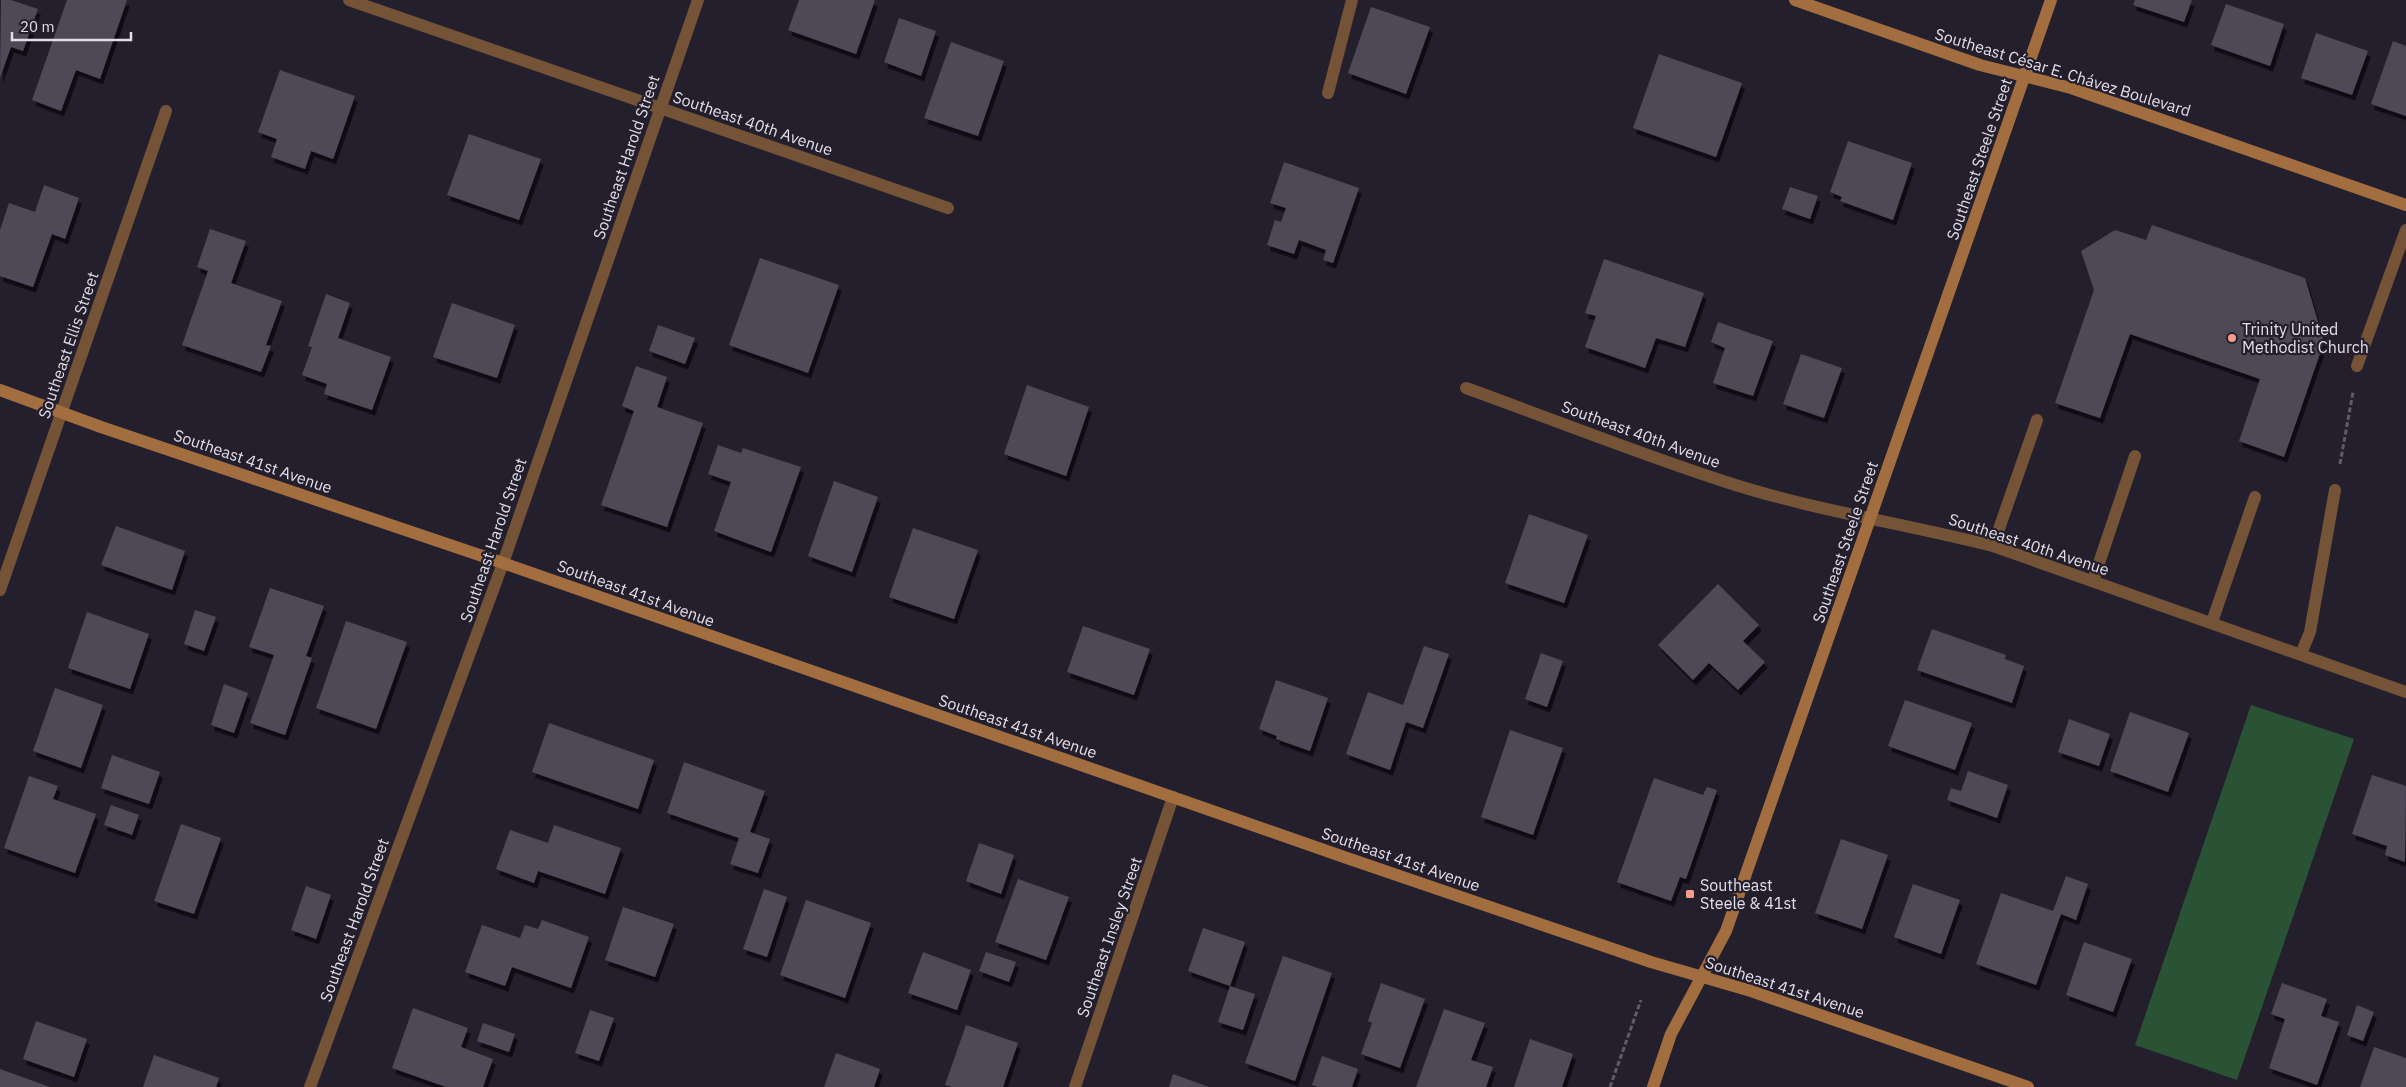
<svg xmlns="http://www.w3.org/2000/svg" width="2406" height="1087" font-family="'IBM Plex Sans',sans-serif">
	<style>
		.green { fill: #2a5235 }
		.building { fill: #4e4857; filter: url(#shadow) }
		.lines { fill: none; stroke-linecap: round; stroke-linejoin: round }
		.path { stroke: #605b68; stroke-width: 3; stroke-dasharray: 5 2.5; stroke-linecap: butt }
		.lane { stroke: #745337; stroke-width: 12 }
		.street { stroke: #745337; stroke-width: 12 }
		.secondary { stroke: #a26e40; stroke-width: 12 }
		.poi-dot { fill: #f49e87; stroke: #241f2d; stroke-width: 2 }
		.labels { text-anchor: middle; stroke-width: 4.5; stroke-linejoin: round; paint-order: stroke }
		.street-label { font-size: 16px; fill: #e2dee8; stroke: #241f2d }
		.poi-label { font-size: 16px; fill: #e2dee8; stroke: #241f2d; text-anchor: start }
	</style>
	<defs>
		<filter id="shadow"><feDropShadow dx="3" dy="5.5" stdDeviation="0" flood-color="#0009"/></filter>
	</defs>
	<rect width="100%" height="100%" fill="#241f2d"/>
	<!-- green -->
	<path class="green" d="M2251,705l103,34 -117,341 -102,-35z"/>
	<!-- building -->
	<path class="building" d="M1,0h10l27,9 -15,42 -12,-4 -11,31z
		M67,0h60l-27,79 -24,-9 -15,41 -29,-11z
		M799,0h76l-19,54 -68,-24z
		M2135,0h57l-8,22 -51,-17z
		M2226,4l58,20 -14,42 -59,-21z
		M1371,7l59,20 -24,67 -58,-21z
		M899,18l37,13 -15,45 -37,-14z
		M2316,33l52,18 -16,44 -51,-17z
		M2393,41l13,5v70l-35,-12z
		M951,42l53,19 -26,75 -54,-18z
		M1659,54l83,29 -26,74 -83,-29z
		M280,70l75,26 -22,63 -22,-8 -6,18 -34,-12 6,-18 -19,-7z
		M469,134l72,25 -22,61 -72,-25z
		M1848,141l64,22 -19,57 -53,-19 2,-4 -12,-5z
		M1284,162l75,26 -26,75 -10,-3 3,-10 -27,-10 -5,14 -27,-9 8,-25 6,2 5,-14 -16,-5z
		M44,185l35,13 -14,41 -13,-5 -19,53 -33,-11v-46l9,-27 26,9z
		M1790,187l28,9 -8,23 -28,-10z
		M2152,225l153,53 19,64 -40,115 -45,-16 21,-62 -130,-45 -30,84 -45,-15 39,-113 -13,-39 34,-21 31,10z
		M210,229l36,12 -15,42 51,18 -16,44 5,1 -10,26 -79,-27 26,-74 -11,-4z
		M760,258l79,27 -31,88 -79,-28z
		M1604,259l100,34 -19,54 -29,-9 -11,30 -60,-21 11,-31 -11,-3z
		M326,294l24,9 -12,35 53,19 -19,53 -48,-16 3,-10 -25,-9 10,-28 -4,-1z
		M452,303l63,22 -18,53 -64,-21z
		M1718,322l55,19 -20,55 -40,-13 12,-35 -14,-6z
		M658,325l37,13 -10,26 -36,-13z
		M1801,354l41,14 -18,50 -41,-14z
		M636,366l31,11 -10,30 46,16 -36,104 -66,-22 33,-94 -12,-5z
		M1027,385l62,22 -23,69 -62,-22z
		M718,445l23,8 2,-5 58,19 -30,85 -57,-21 17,-49 -23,-8z
		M834,481l44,16 -26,75 -44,-16z
		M1529,514l59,21 -24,68 -59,-20z
		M116,526l69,25 -13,39 -71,-25z
		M913,528l65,22 -24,69 -65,-22z
		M1718,584l41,41 -16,16 22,21 -27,28 -29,-27 -16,17 -35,-35z
		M270,588l54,18 -18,50 6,2 -27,77 -35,-12 24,-68 -25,-8z
		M195,610l21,7 -12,34 -20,-7z
		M87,612l62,22 -19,55 -62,-21z
		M346,621l61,21 -31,87 -60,-21z
		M1083,626l67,23 -16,46 -67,-23z
		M1932,629l74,26 -1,4 19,7 -12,37 -95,-33z
		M1424,646l25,8 -26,74 -17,-6 -16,48 -44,-16 22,-62 35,13z
		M1541,653l22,8 -16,46 -22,-8z
		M1276,680l52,18 -18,53 -34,-12 1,-3 -18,-7z
		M224,684l24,9 -14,40 -23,-8z
		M55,688l48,17 -22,63 -48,-17z
		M1905,700l67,23 -17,47 -67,-24z
		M2130,712l59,21 -21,59 -58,-21z
		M2069,719l41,15 -11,32 -41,-14z
		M549,723l105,37 -16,49 -106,-37z
		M1510,730l53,18 -30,87 -52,-18z
		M112,755l48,17 -11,32 -48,-16z
		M684,762l81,29 -15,41 20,7 -12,34 -28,-9 9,-26 -72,-25z
		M1968,771l40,14 -11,33 -50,-18 4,-12 10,3z
		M2372,775l34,11 -1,76 -20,-7 2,-9 -35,-12z
		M29,776l29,10 -5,13 43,15 -21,59 -71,-25z
		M1654,778l49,17 4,-8 10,3 -31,89 -6,-2 -9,24 -54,-19z
		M111,805l28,10 -7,20 -28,-10z
		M181,824l40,14 -27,76 -40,-13z
		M554,825l67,23 -16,46 -67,-23 -4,12 -38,-14 14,-39 38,13z
		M1841,839l47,16 -26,74 -47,-16z
		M979,843l35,12 -13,39 -35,-13z
		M2066,876l22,8 -12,36 -15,-6 -25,71 -60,-21 25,-71 52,18z
		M1018,879l51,18 -23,63 -51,-18z
		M1913,884l47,16 -19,54 -47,-17z
		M306,886l25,9 -15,44 -25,-9z
		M764,889l23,8 -20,60 -24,-8z
		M806,900l65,23 -26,75 -65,-23z
		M623,907l51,17 -19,53 -50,-17z
		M542,920l47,17 -18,51 -59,-21 -7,19 -40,-14 17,-47 38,13 5,-13 13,4z
		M1203,928l42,14 -15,44 -42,-15z
		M2084,942l48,17 -19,53 -47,-17z
		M923,952l48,18 -14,40 -49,-17z
		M986,952l30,10 -7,20 -30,-11z
		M1283,956l49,17 -37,108 -50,-18z
		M1381,983l44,16 -25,69 -39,-14 11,-31 -4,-2z
		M2282,983l45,16 -6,17 18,6 -22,63 -48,-17 16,-49 -14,-5z
		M1230,986l25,8 -12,36 -25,-8z
		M2357,1005l17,7 -11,29 -16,-6z
		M413,1008l55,20 -7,19 32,12 -10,28h-37l-54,-19z
		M1444,1009l41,14 -14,37 22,7 -7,20h-70z
		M590,1010l24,8 -15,43 -24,-8z
		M36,1021l51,18 -13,38 -51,-18z
		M483,1023l32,11 -6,18 -32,-11z
		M966,1025l52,18 -15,44h-51l-7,-2z
		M1530,1039l43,15 -11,33h-48z
		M2374,1047l32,11v29h-46z
		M836,1053l44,16 -6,18h-50z
		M154,1055l65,23 -3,9h-73z
		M1322,1056l36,13 -6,18h-34l-6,-2z
		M0,1069l50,18h-50z
		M1173,1074l36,13h-40z"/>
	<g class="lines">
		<!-- path -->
		<path class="path" d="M2340,464l13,-72
			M1610,1087l31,-87"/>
		<!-- lane -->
		<path class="lane" d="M1328,93l24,-93
			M2357,366l49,-136
			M1993,546l44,-126
			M2093,581l42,-125
			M2212,622l43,-125
			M2301,654l9,-22 25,-142"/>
		<!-- street -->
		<path class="street" d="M349,0l599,208
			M1466,388c86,31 171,65 257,93 88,29 180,42 270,65l413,146
			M0,590l166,-479
			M310,1087l193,-524 195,-563
			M1075,1087l98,-290"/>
		<!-- secondary -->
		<path class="secondary" d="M1795,0l185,65 91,23 335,117
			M0,390l101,37 402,136 841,294 307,105 100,29 277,96
			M1653,1087l18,-53 55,-103 325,-931"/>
	</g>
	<!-- markers -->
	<g class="poi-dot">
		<circle cx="2232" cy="338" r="5"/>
		<rect x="1685" y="889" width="10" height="10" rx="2.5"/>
	</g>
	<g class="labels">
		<!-- street labels -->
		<g class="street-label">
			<text transform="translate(2063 72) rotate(17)" y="6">Southeast César E. Chávez Boulevard</text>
			<text transform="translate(753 123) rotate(19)" y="6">Southeast 40th Avenue</text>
			<text transform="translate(626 157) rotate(-71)" y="6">Southeast Harold Street</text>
			<text transform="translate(1979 159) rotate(-71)" y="6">Southeast Steele Street</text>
			<text transform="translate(68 345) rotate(-71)" y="6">Southeast Ellis Street</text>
			<text transform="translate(1641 434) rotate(20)" y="6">Southeast 40th Avenue</text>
			<text transform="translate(253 461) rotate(19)" y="6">Southeast 41st Avenue</text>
			<text transform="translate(493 540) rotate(-71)" y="6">Southeast Harold Street</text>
			<text transform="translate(1845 542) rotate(-71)" y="6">Southeast Steele Street</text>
			<text transform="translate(2029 544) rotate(18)" y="6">Southeast 40th Avenue</text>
			<text transform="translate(636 593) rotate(20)" y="6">Southeast 41st Avenue</text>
			<text transform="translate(1018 726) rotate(19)" y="6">Southeast 41st Avenue</text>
			<text transform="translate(1401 859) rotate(19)" y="6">Southeast 41st Avenue</text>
			<text transform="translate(354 920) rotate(-70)" y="6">Southeast Harold Street</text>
			<text transform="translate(1109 937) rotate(-71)" y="6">Southeast Insley Street</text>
			<text transform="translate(1785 987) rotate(18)" y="6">Southeast 41st Avenue</text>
		</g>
		<!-- poi labels -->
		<g class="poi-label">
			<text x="2242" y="335">Trinity United<tspan x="2242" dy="18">Methodist Church</tspan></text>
			<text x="1700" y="891">Southeast<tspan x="1700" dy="18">Steele &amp; 41st</tspan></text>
		</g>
	</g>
	<!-- scale -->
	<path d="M12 32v8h119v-8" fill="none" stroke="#e2dee8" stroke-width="2.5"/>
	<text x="20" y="32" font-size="15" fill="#e2dee8" stroke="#241f2d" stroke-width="4" paint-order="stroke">20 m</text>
</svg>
